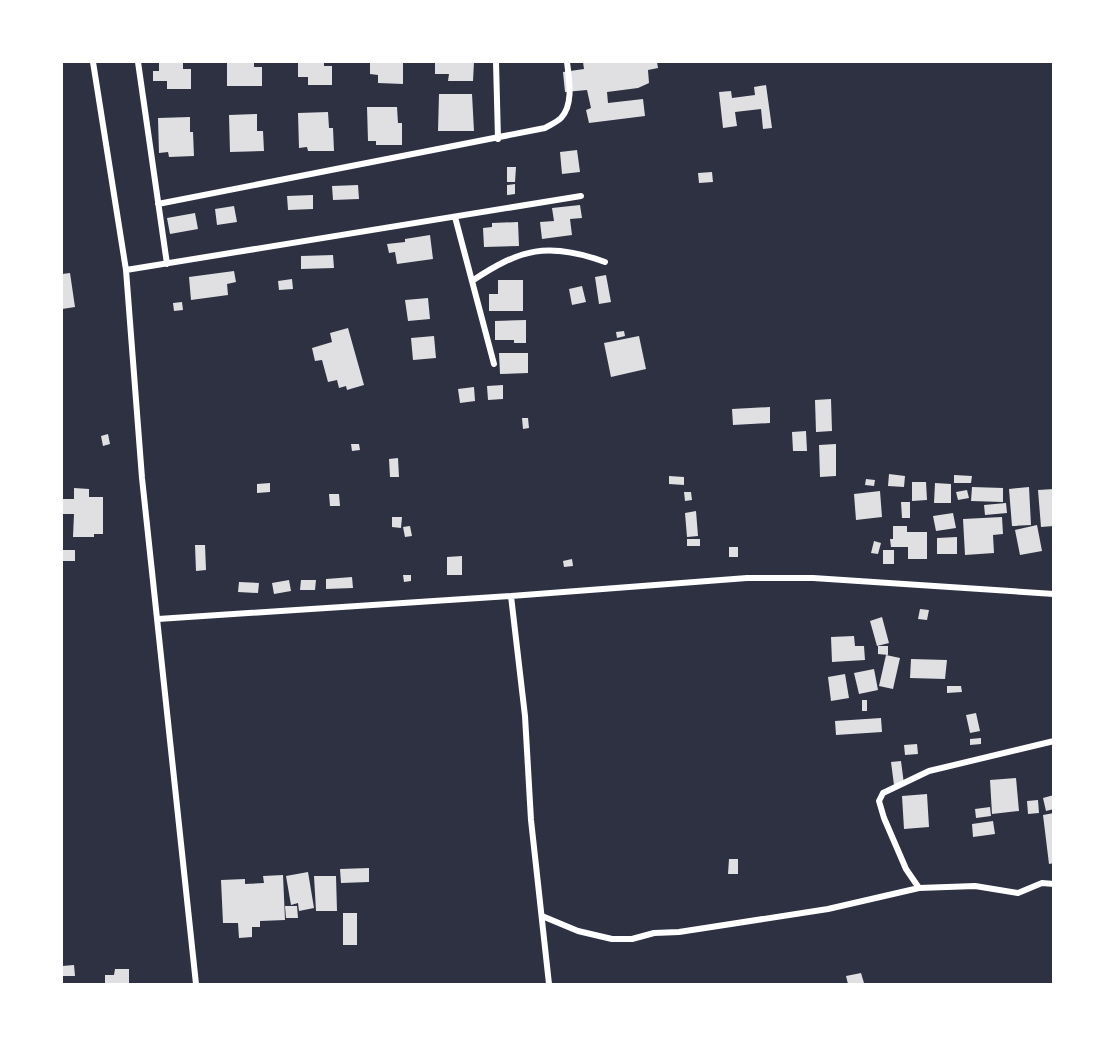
<svg xmlns="http://www.w3.org/2000/svg" width="1115" height="1046" font-family="'Roboto Condensed',sans-serif">
	<style>
		.building { fill: #e0e0e3 }
		.lines { fill: none; stroke-linecap: round; stroke-linejoin: round }
		.minor { stroke: #fff; stroke-width: 6 }
	</style>
	<rect width="100%" height="100%" fill="#2d3142"/>
	<!-- building -->
	<path class="building" d="M159,62h24v7h8v20h-24v-8h-14v-10h6z
		M227,62h27v5h8v19h-35z
		M298,62h26v4h8v19h-24v-8h-10z
		M370,62h33v22l-25,-1v-8l-8,-1z
		M435,62h39l-1,19h-25l1,-7h-14z
		M583,62h74l1,6 -10,2 1,13 -11,5 -31,4 1,11 35,-4 2,17 -56,7 -3,-13 5,-2 -4,-18 -22,2 -2,-20 21,-3z
		M766,85l6,43 -9,1 -2,-20 -26,3 2,14 -14,2 -4,-36 12,-1 1,7 23,-3 -1,-8z
		M439,94h33l2,37h-36z
		M367,107h30l1,16h4v22h-26v-4h-8z
		M328,112l1,16h4l1,23h-26l-1,-4 -8,1 -1,-35z
		M257,114v17h6l1,20 -34,1 -1,-37z
		M190,117v15h3l1,24 -25,1 -1,-5 -9,1 -1,-35z
		M577,150l3,22 -18,2 -2,-22z
		M507,167h9l-1,15h-8z
		M712,172l1,10 -14,1 -1,-10z
		M515,184v10l-8,1v-10z
		M358,185l1,14 -26,1 -1,-14z
		M313,195v14l-25,1 -1,-14z
		M580,205l2,13 -12,1 2,16 -30,4 -2,-17 14,-1 -2,-13z
		M234,206l3,16 -20,3 -2,-16z
		M195,213l3,16 -28,5 -3,-16z
		M518,222l1,24 -35,1 -1,-19 9,-1v-4z
		M430,235l3,24 -36,5 -2,-12 -6,1 -2,-9 18,-2v-3z
		M333,255l1,13 -33,1v-13z
		M234,271l2,11 -9,2 1,11 -37,5 -2,-23z
		M70,273l5,34 -13,2v-35z
		M606,275l5,27 -12,2 -4,-27z
		M292,279l1,10 -14,1 -1,-9z
		M498,280h25v31h-34v-17h9z
		M582,286l4,16 -14,3 -3,-16z
		M428,298l2,21 -22,2 -3,-21z
		M182,302l1,8 -9,1 -1,-8z
		M526,320v23h-12v-3h-19v-19z
		M348,328l16,57 -17,5 -1,-4 -7,2 -2,-8 -9,2 -6,-22 -7,1 -3,-13 20,-6 -2,-9z
		M624,331l1,5 -8,2 -1,-6z
		M434,336l2,22 -23,2 -2,-22z
		M639,336l7,33 -35,8 -7,-34z
		M499,353h29v20l-28,1z
		M503,385v14l-15,1 -1,-14z
		M474,387l1,14 -15,2 -2,-14z
		M831,399l1,32 -16,1 -1,-32z
		M770,407v16l-37,2 -1,-16z
		M522,418h6l1,10 -6,1z
		M806,431l1,20h-14l-1,-19z
		M108,434l2,10 -7,2 -2,-10z
		M351,444h8l1,6 -8,1z
		M836,444v32l-16,1 -1,-32z
		M398,458l1,19h-9l-1,-18z
		M889,474l16,2 -1,11 -16,-1z
		M954,475l18,1 -1,7h-17z
		M669,476l15,1v8l-15,-1z
		M866,479l9,1 -1,6 -9,-1z
		M912,482h14l1,18 -15,1z
		M270,483v9l-13,1v-9z
		M935,483l16,1v19h-17z
		M972,487l31,1v14l-32,-1z
		M1029,487l2,38 -19,1 -3,-37z
		M74,488l15,1v8h14v37h-9v3h-21l1,-23h-12v-15h12z
		M1054,489v37l-13,1 -3,-37z
		M967,490l2,8 -11,2 -2,-8z
		M880,491l2,26 -26,3 -2,-26z
		M684,492h7l1,8 -7,1z
		M329,494h10l1,12h-10z
		M901,502h9v16h-8z
		M1006,503l1,10 -22,2 -1,-10z
		M696,511l2,25 -11,1 -2,-24z
		M953,513l3,15 -20,3 -3,-15z
		M392,517h10l-1,11 -9,-1z
		M1002,517l1,17 -10,1 1,18 -29,2 -2,-36z
		M1037,525l5,26 -22,4 -5,-25z
		M410,526l2,10 -7,1 -2,-10z
		M893,526h14v6h20v27h-19v-12h-17l-1,-8h3z
		M957,537v17h-20v-16z
		M687,539h13v7h-13z
		M874,541l7,2 -3,11 -7,-1z
		M195,545h10l1,25 -10,1z
		M729,547h9v10h-9z
		M62,550h13v11h-13z
		M883,550h11v14h-11z
		M462,556v19h-15v-18z
		M572,559l1,7 -9,1 -1,-6z
		M403,575h8v6l-7,1z
		M352,577l1,11 -27,1v-10z
		M289,580l2,11 -17,3 -2,-11z
		M301,580h15l-1,10h-15z
		M239,582l20,1 -1,10 -20,-1z
		M920,609l9,1 -2,10 -9,-1z
		M882,617l7,26 -12,3 -7,-25z
		M854,636l1,10h9l1,14 -33,2 -1,-25z
		M878,646h10v9l-10,-1z
		M886,655l14,3 -7,31 -14,-3z
		M911,659l36,1 -2,19 -35,-1z
		M874,669l4,21 -19,4 -5,-21z
		M845,674l4,24 -18,3 -3,-24z
		M947,686h14l1,6 -15,1z
		M862,700h5v11h-5z
		M976,713l4,18 -10,2 -4,-18z
		M881,718l1,14 -46,3 -1,-14z
		M981,738v6l-11,1v-6z
		M917,744l1,10 -13,1 -1,-10z
		M901,761l3,23 -10,1 -3,-23z
		M1016,778l3,33 -27,3 -2,-34z
		M927,794l2,33 -25,2 -2,-33z
		M1054,795v14l-8,2 -3,-13z
		M1038,800l1,13 -11,1 -1,-13z
		M990,807l1,9 -15,2 -1,-9z
		M1054,813v50l-5,1 -6,-49z
		M993,821l2,13 -22,3 -1,-13z
		M729,859h9v15h-10z
		M369,868v14l-28,1 -1,-14z
		M308,872l6,36 -15,3 -1,-8 -7,2 -5,-29z
		M283,875l2,45 -25,1v6h-8v10l-13,1 -1,-15h-15l-2,-43 24,-1v5l19,-1 -1,-7z
		M314,876h22l1,35h-21z
		M285,906h12l1,12h-12z
		M343,913h14v32h-14z
		M74,965l1,11h-13v-10z
		M115,969h14v15h-24v-9h9z
		M861,973l3,10 -16,1 -2,-8z"/>
	<g class="lines">
		<!-- minor -->
		<path class="minor" d="M93,62l33,208 16,208 54,506
			M138,62l29,202
			M496,62l2,77
			M158,204l387,-76c5,-3 12,-6 16,-10 13,-14 8,-39 6,-56
			M455,217l39,147
			M126,270l455,-74
			M472,281c48,-32 76,-40 133,-19
			M511,596l14,120 6,104 18,164
			M158,619l353,-23 236,-18h66l241,16
			M919,888l-13,-19 -22,-51 -5,-17 4,-8 46,-22 125,-30
			M542,916l36,15 34,8h20l22,-6 25,-1 149,-23 91,-21 56,-2 43,7 24,-10 12,1"/>
	</g>
	<!-- border -->
	<rect width="1115" height="1046" fill="none" stroke="#ffffff" stroke-width="126"/>
</svg>
